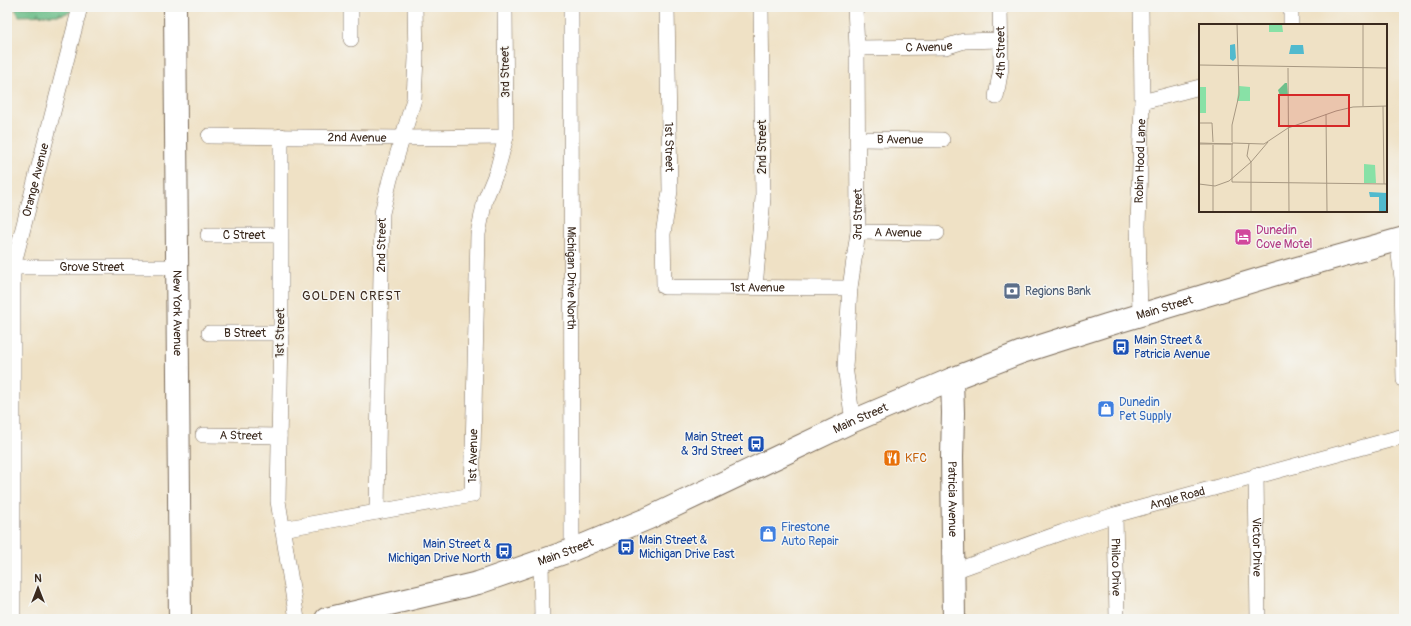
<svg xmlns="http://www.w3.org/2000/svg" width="1411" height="626" font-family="Pangolin,sans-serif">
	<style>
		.forest { fill: url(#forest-firs); stroke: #547454 }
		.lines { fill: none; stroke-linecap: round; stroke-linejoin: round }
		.street-casing { stroke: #7a6a58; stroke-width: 16 }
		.secondary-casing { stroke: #7a6a58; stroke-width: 24 }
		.street { stroke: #fff; stroke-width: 15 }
		.secondary { stroke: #fff; stroke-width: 22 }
		.labels { text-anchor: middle; stroke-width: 3; stroke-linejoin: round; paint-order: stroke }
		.street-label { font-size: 12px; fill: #3b2a1e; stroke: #f6f6f2 }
		.hotel-label { font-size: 12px; fill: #b23c85; stroke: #f6f6f2; text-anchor: start }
		.service-label { font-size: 12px; fill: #4e5e75; stroke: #f6f6f2; text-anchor: start }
		.transit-label { font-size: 12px; fill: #164399; stroke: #f6f6f2; text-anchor: start }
		.shop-label { font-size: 12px; fill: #366cbe; stroke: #f6f6f2; text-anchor: start }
		.food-label { font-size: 12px; fill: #c56008; stroke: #f6f6f2; text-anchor: start }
		.neighbourhood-label { font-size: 13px; letter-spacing: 1px; fill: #3b2a1e; stroke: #f6f6f2 }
		.inset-road { fill: none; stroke: #a79882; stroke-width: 1 }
		.view { fill: #d62828; fill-opacity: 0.15; stroke: #d62828; stroke-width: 2 }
		.inset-edge { fill: none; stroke: #3b2a1e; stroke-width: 2 }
	</style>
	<defs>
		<pattern id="forest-firs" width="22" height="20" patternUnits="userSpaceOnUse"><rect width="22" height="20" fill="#6ebf8b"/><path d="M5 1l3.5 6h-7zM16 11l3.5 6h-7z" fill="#5c9b71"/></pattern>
	</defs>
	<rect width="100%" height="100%" fill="#f6f6f2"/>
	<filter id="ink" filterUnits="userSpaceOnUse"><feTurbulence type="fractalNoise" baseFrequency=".025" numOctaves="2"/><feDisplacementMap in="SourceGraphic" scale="8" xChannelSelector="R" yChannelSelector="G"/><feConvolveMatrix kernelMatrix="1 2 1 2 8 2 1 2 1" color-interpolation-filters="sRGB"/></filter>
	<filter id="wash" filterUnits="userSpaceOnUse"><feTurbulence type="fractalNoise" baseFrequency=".012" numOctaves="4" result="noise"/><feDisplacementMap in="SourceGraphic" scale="16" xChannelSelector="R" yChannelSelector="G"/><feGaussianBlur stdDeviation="0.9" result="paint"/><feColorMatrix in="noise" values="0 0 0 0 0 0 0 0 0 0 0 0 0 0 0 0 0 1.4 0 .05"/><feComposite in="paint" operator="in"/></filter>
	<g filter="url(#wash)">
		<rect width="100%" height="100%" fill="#efe1c5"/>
		<!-- forest -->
		<path class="forest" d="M14,7h59l-2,5 -11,3 -41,1z"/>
	</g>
	<g filter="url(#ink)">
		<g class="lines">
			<!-- street casing -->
			<g class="street-casing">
				<g id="street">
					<path d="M351,7v32"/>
					<path id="s1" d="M571,7l1,543"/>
					<path id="s2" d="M667,7l3,184 -7,43 1,53 186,1"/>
					<path d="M1291,7v18"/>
					<path id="s3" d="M857,48l88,-1 19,-6 37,-1"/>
					<path id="s4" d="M996,97l5,-29 -1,-61"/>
					<path d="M1142,102l58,-15"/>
					<path id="s5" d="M209,136l193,2 104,-1"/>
					<path d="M281,136v197l-3,168 19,118"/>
					<path id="s6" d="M858,139l84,1"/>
					<path id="s7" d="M858,232l79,1"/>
					<path id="s8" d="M208,235h72"/>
					<path d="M1397,239l5,39 2,102"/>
					<path id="s9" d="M7,266l6,1h164"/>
					<path d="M755,287l8,-89 -2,-191"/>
					<path id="s10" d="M1140,315l-2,-89 4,-124 -1,-95"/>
					<path id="s11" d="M209,333h72"/>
					<path id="s12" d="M853,421l-8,-54 5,-79 8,-56 -1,-184 -2,-41"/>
					<path id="s13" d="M203,435l76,1"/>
					<path id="s14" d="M1256,475l2,144"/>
					<path id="s15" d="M377,512l5,-299 8,-34 24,-80 2,-41 -1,-51"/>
					<path id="s16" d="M1115,515l2,104"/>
					<path id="s17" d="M282,529l190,-34 6,-261 7,-34 12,-29 9,-34 -1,-130"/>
					<path d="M541,561l1,58"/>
					<path id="s18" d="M954,571l109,-39 52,-17 289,-79"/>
					<path id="s19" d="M13,619v-352l67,-260"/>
				</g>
			</g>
			<!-- secondary casing -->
			<g class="secondary-casing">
				<g id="secondary">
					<path id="s20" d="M175,7l5,612"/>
					<path id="s21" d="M952,379l1,34 -1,44 2,162"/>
					<path id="s22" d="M326,619l152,-36 94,-33 77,-32 204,-97 99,-42 70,-27 85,-27 169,-51 128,-36"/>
				</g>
			</g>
			<!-- street -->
			<use href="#street" class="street"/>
			<!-- secondary -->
			<use href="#secondary" class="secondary"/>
		</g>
	</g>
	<!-- icons -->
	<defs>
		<g id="hotel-square" transform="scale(0.9)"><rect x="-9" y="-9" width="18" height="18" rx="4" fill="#d1479c" stroke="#f6f6f2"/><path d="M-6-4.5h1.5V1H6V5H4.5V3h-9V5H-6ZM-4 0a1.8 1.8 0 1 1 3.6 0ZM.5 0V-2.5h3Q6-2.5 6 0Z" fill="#fff"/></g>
		<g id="bank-square" transform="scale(0.9)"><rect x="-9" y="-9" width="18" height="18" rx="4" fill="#5c6f8a" stroke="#f6f6f2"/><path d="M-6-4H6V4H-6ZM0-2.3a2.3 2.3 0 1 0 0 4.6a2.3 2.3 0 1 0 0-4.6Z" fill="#fff"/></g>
		<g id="bus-square" transform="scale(0.9)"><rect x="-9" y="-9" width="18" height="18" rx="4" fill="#1a4fb4" stroke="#f6f6f2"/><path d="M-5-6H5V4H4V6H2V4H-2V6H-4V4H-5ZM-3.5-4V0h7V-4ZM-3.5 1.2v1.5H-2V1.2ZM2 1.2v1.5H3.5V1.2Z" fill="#fff"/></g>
		<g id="shop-square" transform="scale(0.9)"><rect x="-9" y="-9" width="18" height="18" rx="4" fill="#3f7fe0" stroke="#f6f6f2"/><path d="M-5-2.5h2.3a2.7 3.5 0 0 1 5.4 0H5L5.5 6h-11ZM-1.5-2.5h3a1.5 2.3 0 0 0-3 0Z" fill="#fff"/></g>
		<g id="restaurant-square" transform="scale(0.9)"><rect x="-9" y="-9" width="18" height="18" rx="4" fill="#e8710a" stroke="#f6f6f2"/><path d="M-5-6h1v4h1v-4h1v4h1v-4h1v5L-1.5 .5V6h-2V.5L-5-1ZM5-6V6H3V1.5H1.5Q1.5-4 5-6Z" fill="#fff"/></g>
	</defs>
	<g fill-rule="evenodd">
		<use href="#hotel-square" x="1243" y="237"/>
		<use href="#bank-square" x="1012" y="291"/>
		<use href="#bus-square" x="1121" y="347"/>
		<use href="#shop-square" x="1106" y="409"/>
		<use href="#bus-square" x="756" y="444"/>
		<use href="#restaurant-square" x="892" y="458"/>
		<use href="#shop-square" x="768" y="534"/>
		<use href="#bus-square" x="626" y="547"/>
		<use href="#bus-square" x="504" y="551"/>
	</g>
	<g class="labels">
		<!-- street labels -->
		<g class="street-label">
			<text dy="4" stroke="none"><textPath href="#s3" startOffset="72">C Avenue</textPath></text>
			<text dy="4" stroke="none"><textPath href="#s4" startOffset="45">4th Street</textPath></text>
			<text transform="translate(505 72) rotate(-91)" y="4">3rd Street</text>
			<text dy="4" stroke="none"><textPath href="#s5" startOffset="148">2nd Avenue</textPath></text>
			<text dy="4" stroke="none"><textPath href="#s6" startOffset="42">B Avenue</textPath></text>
			<text dy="4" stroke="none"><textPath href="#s2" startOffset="140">1st Street</textPath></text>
			<text transform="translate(762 147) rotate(-90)" y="4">2nd Street</text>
			<text dy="4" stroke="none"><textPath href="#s10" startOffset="154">Robin Hood Lane</textPath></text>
			<text dy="4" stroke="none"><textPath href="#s19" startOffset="442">Orange Avenue</textPath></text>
			<text dy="4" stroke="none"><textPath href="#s12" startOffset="208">3rd Street</textPath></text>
			<text dy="4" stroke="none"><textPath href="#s7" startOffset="40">A Avenue</textPath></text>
			<text dy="4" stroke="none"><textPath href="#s8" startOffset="36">C Street</textPath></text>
			<text dy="4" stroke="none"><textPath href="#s15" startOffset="267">2nd Street</textPath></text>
			<text dy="4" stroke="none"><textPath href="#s9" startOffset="85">Grove Street</textPath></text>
			<text dy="4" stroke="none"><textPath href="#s1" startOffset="271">Michigan Drive North</textPath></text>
			<text dy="4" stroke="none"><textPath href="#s2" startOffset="374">1st Avenue</textPath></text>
			<text dy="4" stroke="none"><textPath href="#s22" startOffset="897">Main Street</textPath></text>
			<text dy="4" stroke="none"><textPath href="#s20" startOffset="306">New York Avenue</textPath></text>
			<text dy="4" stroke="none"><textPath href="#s11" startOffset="36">B Street</textPath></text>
			<text transform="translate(280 333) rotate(-89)" y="4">1st Street</text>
			<text dy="4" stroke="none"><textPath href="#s22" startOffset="573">Main Street</textPath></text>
			<text dy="4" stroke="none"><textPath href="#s13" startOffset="38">A Street</textPath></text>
			<text dy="4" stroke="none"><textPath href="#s17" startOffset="232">1st Avenue</textPath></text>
			<text dy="4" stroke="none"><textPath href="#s18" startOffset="235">Angle Road</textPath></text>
			<text dy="4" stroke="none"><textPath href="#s21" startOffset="120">Patricia Avenue</textPath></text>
			<text dy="4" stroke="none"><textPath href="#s14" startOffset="72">Victor Drive</textPath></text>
			<text dy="4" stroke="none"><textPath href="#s22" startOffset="249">Main Street</textPath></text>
			<text dy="4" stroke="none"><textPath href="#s16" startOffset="52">Philco Drive</textPath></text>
		</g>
		<!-- hotel labels -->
		<g class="hotel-label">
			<text x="1256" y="234">Dunedin<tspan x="1256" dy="14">Cove Motel</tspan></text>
		</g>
		<!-- service labels -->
		<g class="service-label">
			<text x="1025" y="295">Regions Bank</text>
		</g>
		<!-- transit labels -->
		<g class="transit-label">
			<text x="1134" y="344">Main Street &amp;<tspan x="1134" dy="14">Patricia Avenue</tspan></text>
			<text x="743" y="441" text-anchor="end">Main Street<tspan x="743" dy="14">&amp; 3rd Street</tspan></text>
			<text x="639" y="544">Main Street &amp;<tspan x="639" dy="14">Michigan Drive East</tspan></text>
			<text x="491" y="548" text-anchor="end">Main Street &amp;<tspan x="491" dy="14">Michigan Drive North</tspan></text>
		</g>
		<!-- shop labels -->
		<g class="shop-label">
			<text x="1119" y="406">Dunedin<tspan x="1119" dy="14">Pet Supply</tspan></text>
			<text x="781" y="531">Firestone<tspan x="781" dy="14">Auto Repair</tspan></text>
		</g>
		<!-- food labels -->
		<g class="food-label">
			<text x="905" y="462">KFC</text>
		</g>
		<!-- neighbourhood labels -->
		<g class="neighbourhood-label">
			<text x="352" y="300">GOLDEN CREST</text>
		</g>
	</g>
	<!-- overview -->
	<g transform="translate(1199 24)">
		<rect width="188" height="188" fill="#efe1c5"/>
		<path d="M86,59h2l1,12 -5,1 2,-7 -2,7h-3l-2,-6z" fill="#6ebf8b"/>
		<path d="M70,0h13l1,8h-14zM40,62l11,1v14h-13zM0,63h7v26h-7zM165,140l11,1 1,18h-12z" fill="#88e1a6"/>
		<path d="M36,20l1,14 -3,3 -3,-2v-14zM92,21h12l1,9h-15zM170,168l18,1v19h-8v-15h-9z" fill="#51bace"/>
		<path class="inset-road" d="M0,41l188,3M89,44l1,144M164,82v-82M184,82l1,78M127,90l1,98M0,99h13l1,19M33,118v-17l7,-30 -2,-71M0,119l34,1h-34M33,119l32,1 24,-16 48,-17 17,-4 34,-1M50,120l-2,12 4,6v50M33,121v37l155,2M0,160l16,2 14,-5 22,-19 17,-20M14,188v-67"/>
		<path class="view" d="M80,71h70v31h-70z"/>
		<rect width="188" height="188" class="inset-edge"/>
	</g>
	<!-- margin -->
	<rect width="1411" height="626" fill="none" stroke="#f6f6f2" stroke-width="24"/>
	<!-- north arrow -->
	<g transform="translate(38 588)" stroke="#f6f6f2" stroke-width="3" paint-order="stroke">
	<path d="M0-3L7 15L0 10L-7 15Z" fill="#3b2a1e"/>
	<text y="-6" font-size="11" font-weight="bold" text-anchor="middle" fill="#3b2a1e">N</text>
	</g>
</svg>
